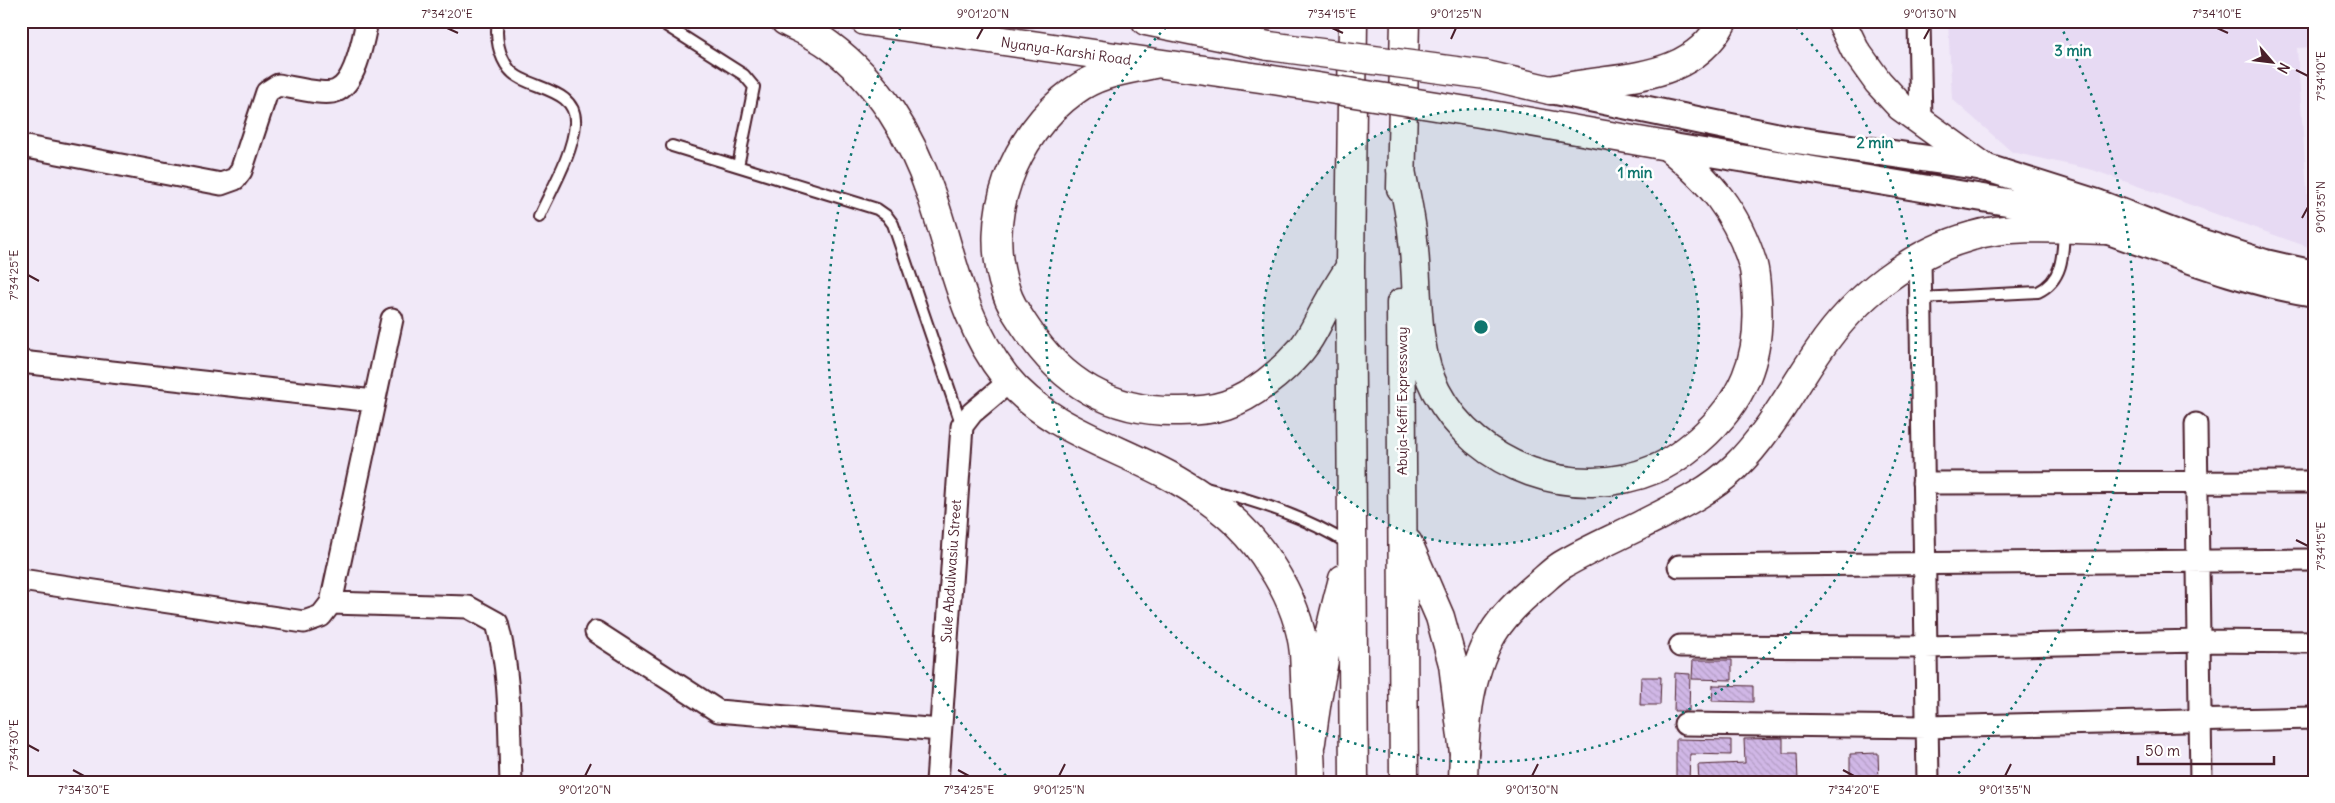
<svg xmlns="http://www.w3.org/2000/svg" width="2335" height="803" font-family="Delius,sans-serif">
	<style>
		.built { fill: #e7daf3 }
		.building { fill: url(#building-back-hatch); stroke: #4a1f2b }
		.lines { fill: none; stroke-linecap: round; stroke-linejoin: round }
		.service-casing { stroke: #4a1f2b; stroke-width: 14 }
		.minor-casing { stroke: #4a1f2b; stroke-width: 25 }
		.tertiary-casing { stroke: #4a1f2b; stroke-width: 30 }
		.primary-casing { stroke: #4a1f2b; stroke-width: 31 }
		.trunk-casing { stroke: #4a1f2b; stroke-width: 31 }
		.service { stroke: #fff; stroke-width: 10 }
		.minor { stroke: #fff; stroke-width: 21 }
		.tertiary { stroke: #fff; stroke-width: 26 }
		.primary { stroke: #fff; stroke-width: 28 }
		.trunk { stroke: #fff; stroke-width: 28 }
		.primary-bridge-casing { stroke: #4a1f2b; stroke-width: 31; stroke-linecap: butt }
		.primary-bridge { stroke: #fff; stroke-width: 28 }
		.ticks { fill: none; stroke: #4a1f2b; stroke-width: 2 }
		.ring { fill: none; stroke: #0f766e; stroke-width: 2.5; stroke-dasharray: 2.5 5 }
		.labels { text-anchor: middle; stroke-width: 5; stroke-linejoin: round; paint-order: stroke }
		.street-label { font-size: 14px; fill: #4a1f2b; stroke: #fff }
		.centre { fill: #0f766e; stroke: #fff; stroke-width: 2.5 }
		.ring-label { font-size: 15px; text-anchor: middle; font-weight: bold; fill: #0f766e; stroke: #fff; stroke-width: 5; stroke-linejoin: round; paint-order: stroke }
		.neatline { fill: none; stroke: #4a1f2b; stroke-width: 2 }
		.ticks-label { font-size: 12px; text-anchor: middle; fill: #4a1f2b }
	</style>
	<defs>
		<pattern id="building-back-hatch" width="6" height="6" patternUnits="userSpaceOnUse" patternTransform="scale(1.25)"><rect width="6" height="6" fill="#d0b7e6"/><path d="M-1 5l2 2M0 0l6 6M5-1l2 2" fill="none" stroke="#b49dc5"/></pattern>
	</defs>
	<rect width="100%" height="100%" fill="#f1e9f8"/>
	<filter id="ink" filterUnits="userSpaceOnUse"><feTurbulence type="fractalNoise" baseFrequency=".02" numOctaves="2"/><feDisplacementMap in="SourceGraphic" scale="10" xChannelSelector="R" yChannelSelector="G"/><feConvolveMatrix kernelMatrix="1 2 1 2 8 2 1 2 1" color-interpolation-filters="sRGB"/></filter>
	<g filter="url(#ink)">
		<!-- built -->
		<path class="built" d="M1948,21h366v26l-17,1 14,200 -218,-78 -81,-18 -60,-53z"/>
		<!-- building -->
		<path class="building" d="M1693,660h39v20l-40,-1z
			M1675,673l15,1 -1,37h-15z
			M1641,677h20l-1,28h-20z
			M1713,685l40,1v16l-41,-1z
			M1783,738v15h14l1,29h-99l-1,-17 47,-2 -1,-24z
			M1676,739l55,1v15l-41,-1 -1,28h-13z
			M1878,753l1,29h-29v-28z"/>
		<g class="lines">
			<!-- service casing -->
			<g class="service-casing">
				<path id="service" d="M498,21c-3,16 1,35 11,48 16,21 69,17 66,55 -2,30 -24,66 -36,93
					M659,21l85,54 10,12 -16,79
					M672,146l205,63 10,7 6,8 69,202
					M1920,298l118,-6c25,-12 25,-37 26,-63
					M1206,488c50,13 101,29 144,57"/>
			</g>
			<!-- minor casing -->
			<g class="minor-casing">
				<path id="minor" d="M1919,21l2,101
					M21,146l200,38 14,-5 6,-8 26,-79 11,-7c14,2 46,11 58,6 20,-8 27,-51 31,-70
					M1920,259l8,523
					M21,362l353,39
					M2196,424l5,358
					M1923,483l391,-1
					M1679,566l635,-6
					M21,580l283,42 17,-6 10,-13 61,-284
					M331,603l137,4 29,16c14,52 12,105 14,159
					M596,632l122,79 222,19
					M1680,646l245,1 274,-6 115,1
					M1685,724l241,3 388,-9
					M937,782l25,-356 10,-13 38,-32"/>
			</g>
			<!-- tertiary casing -->
			<g class="tertiary-casing">
				<path id="tertiary" d="M1551,90l238,49 195,28 113,36 96,37 72,23 49,11
					M1667,146l346,57c102,22 197,74 301,90"/>
			</g>
			<!-- primary casing -->
			<g class="primary-casing">
				<path id="primary" d="M785,21c15,8 31,14 44,24 49,36 83,92 102,149 22,63 31,127 74,182 43,54 115,71 172,104 37,21 72,49 94,86 17,26 30,57 33,87 1,15 1,30 2,45 2,28 5,55 5,84
					M865,21l402,58
					M1146,21l123,25
					M1486,75l64,15
					M1486,114l181,32
					M1463,782c1,-49 4,-106 30,-149 12,-20 30,-36 47,-50 7,-6 14,-13 22,-18 25,-15 53,-27 79,-40 33,-17 67,-32 94,-58 34,-33 57,-78 84,-117 36,-53 91,-97 153,-114 40,-12 93,-7 134,-6"/>
			</g>
			<!-- trunk casing -->
			<g class="trunk-casing">
				<path id="trunk" d="M1353,21l-3,246 4,515
					M1841,21l14,29 23,32 23,25 83,60
					M1154,64c-28,6 -56,9 -80,27 -61,44 -93,128 -68,200 4,14 13,26 21,38 36,55 86,84 153,82 15,0 31,-1 46,-6 27,-9 56,-33 75,-55 12,-14 19,-33 29,-50 6,-11 13,-22 20,-33
					M1550,90c16,-3 33,-6 50,-8 49,-7 97,-12 123,-61
					M1401,170c4,23 10,46 12,70 6,49 0,106 23,151 40,77 139,112 219,78 16,-6 31,-18 44,-29 44,-39 62,-81 58,-140 -1,-11 -1,-24 -4,-35 -17,-55 -43,-84 -86,-119
					M1401,188l4,-167
					M1401,303l3,479
					M1408,543l32,74 13,47 11,89
					M1311,742c7,-55 17,-109 32,-163"/>
			</g>
			<!-- service -->
			<use href="#service" class="service"/>
			<!-- minor -->
			<use href="#minor" class="minor"/>
			<!-- tertiary -->
			<use href="#tertiary" class="tertiary"/>
			<!-- primary -->
			<use href="#primary" class="primary"/>
			<!-- trunk -->
			<use href="#trunk" class="trunk"/>
			<!-- primary-bridge casing -->
			<g class="primary-bridge-casing">
				<path id="primary-bridge" d="M1269,46l217,29
					M1267,79l219,35"/>
			</g>
			<!-- primary-bridge -->
			<use href="#primary-bridge" class="primary-bridge"/>
		</g>
	</g>
	<!-- ticks -->
	<path class="ticks" d="M447,28l11,5M1332,28l11,5M2217,28l11,5M977,39l6,-11M1451,39l5,-11M1924,39l6,-11M2296,70l12,6M2302,218l6,-11M28,275l11,6M2296,540l12,6M28,745l11,6M73,770l11,6M958,770l11,6M1843,770l11,6M585,776l6,-12M1059,776l6,-12M1532,776l6,-12M2005,776l6,-12"/>
	<!-- distance rings -->
	<circle cx="1481" cy="327" r="218" fill="#0f766e" fill-opacity=".12"/>
	<g class="ring">
		<circle cx="1481" cy="327" r="218"/>
		<path d="M1791 22A435 435 0 1 1 1171 22"/>
		<path d="M1011 781A653 653 0 0 1 902 25M2060 25A653 653 0 0 1 1951 781"/>
	</g>
	<g class="labels">
		<!-- street labels -->
		<g class="street-label">
			<text transform="translate(1066 51) rotate(8)" y="5">Nyanya-Karshi Road</text>
			<text transform="translate(1402 401) rotate(-90)" y="5">Abuja-Keffi Expressway</text>
			<text transform="translate(951 571) rotate(-86)" y="5">Sule Abdulwasiu Street</text>
		</g>
	</g>
	<circle cx="1481" cy="327" r="8" class="centre"/>
	<g class="ring-label">
		<text x="2073" y="56">3 min</text>
		<text x="1875" y="148">2 min</text>
		<text x="1635" y="178">1 min</text>
	</g>
	<!-- margin -->
	<rect width="2335" height="803" fill="none" stroke="#fff" stroke-width="55"/>
	<!-- north arrow -->
	<g transform="translate(2272 62) rotate(118)" stroke="#ffffff" stroke-width="4" paint-order="stroke">
	<path d="M0-4L9 19L0 12L-9 19Z" fill="#4a1f2b"/>
	<text y="-8" font-size="14" font-weight="bold" text-anchor="middle" fill="#4a1f2b">N</text>
	</g>
	<!-- scale -->
	<path d="M2138 756v8h136v-8" fill="none" stroke="#4a1f2b" stroke-width="2.5"/>
	<text x="2145" y="756" font-size="15" fill="#4a1f2b" stroke="#ffffff" stroke-width="4" paint-order="stroke">50 m</text>
	<rect x="28" y="28" width="2280" height="748" class="neatline"/>
	<g class="ticks-label">
		<text x="447" y="18">7°34'20"E</text>
		<text x="983" y="18">9°01'20"N</text>
		<text x="1332" y="18">7°34'15"E</text>
		<text x="1456" y="18">9°01'25"N</text>
		<text x="1930" y="18">9°01'30"N</text>
		<text x="2217" y="18">7°34'10"E</text>
		<text transform="translate(2321 76) rotate(-90)" y="4">7°34'10"E</text>
		<text transform="translate(2321 207) rotate(-90)" y="4">9°01'35"N</text>
		<text transform="translate(14 275) rotate(-90)" y="4">7°34'25"E</text>
		<text transform="translate(2321 546) rotate(-90)" y="4">7°34'15"E</text>
		<text transform="translate(14 745) rotate(-90)" y="4">7°34'30"E</text>
		<text x="84" y="794">7°34'30"E</text>
		<text x="585" y="794">9°01'20"N</text>
		<text x="969" y="794">7°34'25"E</text>
		<text x="1059" y="794">9°01'25"N</text>
		<text x="1532" y="794">9°01'30"N</text>
		<text x="1854" y="794">7°34'20"E</text>
		<text x="2005" y="794">9°01'35"N</text>
	</g>
</svg>
